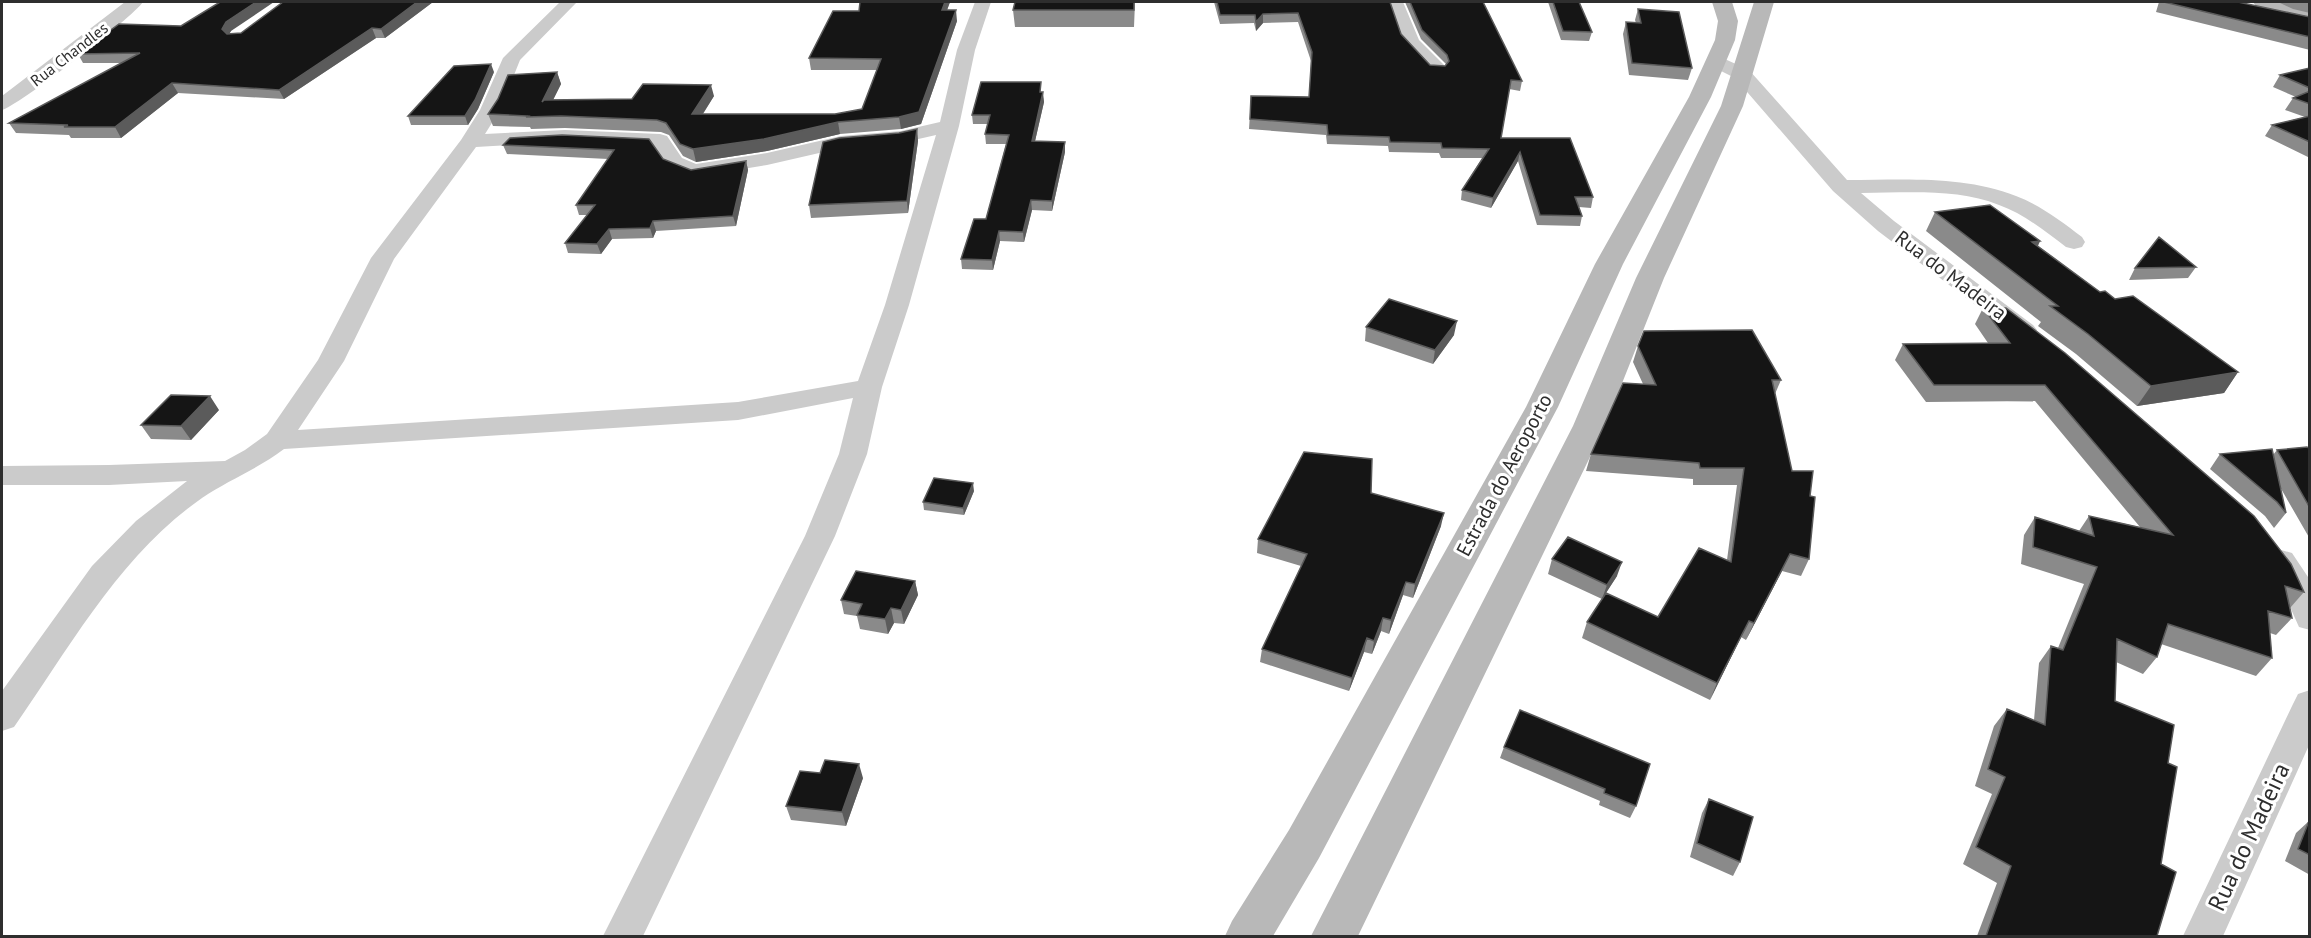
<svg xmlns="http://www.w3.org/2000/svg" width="2311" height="938" font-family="'PT Sans',sans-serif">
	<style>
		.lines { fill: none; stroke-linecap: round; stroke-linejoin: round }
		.street { fill: #cbcbcb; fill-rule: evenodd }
		.secondary { fill: #b8b8b8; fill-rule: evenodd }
		.wall { fill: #8a8a8a }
		.shaded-wall { fill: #5b5b5b }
		.building { fill: #151515; stroke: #5b5b5b; stroke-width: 1.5 }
		.labels { text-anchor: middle; stroke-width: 6; stroke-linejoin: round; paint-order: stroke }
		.far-street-label { font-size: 16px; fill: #2e2e2e; stroke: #fff }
		.street-label { font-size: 20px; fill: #2e2e2e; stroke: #fff }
		.near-street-label { font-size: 24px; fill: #2e2e2e; stroke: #fff }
	</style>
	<rect width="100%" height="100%" fill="#fff"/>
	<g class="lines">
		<!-- street -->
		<path class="street" d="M125,2h18c-10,15 -126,105 -141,108v-14z
			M560,2h17l-57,58 -20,50 -15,24 80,-4 95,4 7,2 15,22 14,6 71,-11 74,-17 60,-5 39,-9 17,-72 18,-48h16l-16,48 -16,76 -50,179 -27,82 -15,67 -32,82 -192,400h-40l202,-400 34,-82 14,-56 -115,22 -454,29c-26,20 -56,31 -82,49 -82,57 -132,149 -188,229l-12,4v-40l90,-125 44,-45 51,-40 -78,4h-107v-19l107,-1 116,-4 20,-11 22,-16 51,-74 53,-102 90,-118 19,-30 23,-52zM936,135l-51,170 -27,76 -120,21 -440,28 46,-69 50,-102 82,-112 89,-5 88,4 14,20 27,11 73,-12 74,-17 60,-5z
			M1387,2h16l16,38 25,25 2,4 -2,4h-14l-28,-31z
			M1716,55l33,15 98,110c56,0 116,-5 169,16 24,9 45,25 66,41l3,5 -3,5 -8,2 -8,-2c-21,-16 -42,-33 -67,-42 -42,-17 -93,-12 -138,-12l33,28 139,104 4,5 -4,5 -9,3 -9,-3 -137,-104 -45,-40 -98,-113 -26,-13 -2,-4 2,-4z
			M2281,550l11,3 18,27v50l-11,-3 -21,-47 -12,-19 4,-8z
			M2310,690v53l-87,193h-40l110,-232 5,-10z"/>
		<!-- secondary -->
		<path class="secondary" d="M1712,2h20l6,19 -3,19 -24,57 -88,167 -65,143 -239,451 -46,78h-48l7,-15 57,-91 237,-423 69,-143 94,-167 26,-57 3,-19z
			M1754,2h20l-31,104 -79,172 -59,148 -247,510h-47l262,-510 63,-148 85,-172z
			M2253,2h36l21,4v12l-54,-12z"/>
	</g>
	<!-- wall -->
	<path class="wall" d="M433,2l-48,36h-9l-92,61 -106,-6 -57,45h-50l-2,-3 -53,-2 -7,-10 113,-60h-39l-5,-9 153,-23 -2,3 12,-1z
		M860,2h90l-3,8 10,11 -36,103 -20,5 -61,5 -73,17 -71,11 -13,-6 -14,-21 -8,-3 -96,-4 -34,1 -1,-2 -37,-1 -5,-12 69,-42 4,12 -8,16 79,-1 82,-3 -11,18h132l27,-5 15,-39h-66l-2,-12 50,-47z
		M1135,2l-1,25h-119l-2,-17z
		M1214,2h176l11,32 29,31 15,1 1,-2 -25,-25 -16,-37h78l39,79 -2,10 -11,-2 -8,49 92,59 -2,11 -12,-1 3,9 -2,10 -43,-1 -19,-64 -27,47 -30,-8 1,-10 20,-32h-41l-2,-5 -50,-1 -1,-6 -61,-2 -1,-9 -77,-6 2,-33 58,1 2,-36 -13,-39 -35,1 -7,8 -2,-8 -34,1z
		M1548,2h31l13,30 -3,9 -28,-1z
		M2159,2h79l72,15v33l-154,-38z
		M2278,2h32v11l-17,-4z
		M1638,9l54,59 -4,12 -59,-5 -6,-41 3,-12 10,1 -1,-3z
		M2310,68v90l-45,-22 7,-11 33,-8 -20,-7 8,-12 3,-1 -23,-10 7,-12z
		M494,72l-16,37 -10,16h-57l-3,-9z
		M1042,92l2,10 -9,39 30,11 -13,59 -20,-1 -8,32 -24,-1 -7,29 -31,-1 -1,-10 25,-40 20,-75h-20l-1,-10 3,-10h-15l-1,-9z
		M917,129l1,12 -10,72 -97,5 -2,-13 90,-72z
		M562,135l101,24 28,11 55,-9 2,9 -12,56 -80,5 -3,7 -41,1 -11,15 -33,-1 -3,-10 22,-28h-8l-3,-10 32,-46 -101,-5 -4,-9z
		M1935,212l105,29 -2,5 62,46 15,7 123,73 -14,21 -87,13 -61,-52 -38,-28 3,-4 -115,-91z
		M2196,267l-8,11 -59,2 6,-12z
		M1983,308l321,284 -14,16 2,10 -16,17 -6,-2 2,25 -16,18 -95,-32 -4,13 -14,17 -27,-12 -1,39 53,62 -11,173h-180l20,-53 -34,-19 29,-70 -17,-8 19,-60 13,-17 27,11 5,-57 12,-17 7,2 26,-64 -63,-20 3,-29 11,-18 44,14 10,-15 51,11 -105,-126 -109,1 -31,-42 8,-16 85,-1 -13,-19z
		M1366,327l88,8 -21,29 -68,-23z
		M1638,346l143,34 -6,14 17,77 18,25 -1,63 -8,17 -19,-5 -36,69 -5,-3 -31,63 -128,-62 5,-16 15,-23 -54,-25 4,-15 65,17 -11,17 52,24 69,-57 10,-75h-44v-6l-107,-8 5,-17 52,-70 -10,-22z
		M219,410l-28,30 -40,-1 -10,-14z
		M2310,449v90l-30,-52 6,26 -12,15 -9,-12 -55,-47 10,-15 53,1 4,-5z
		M974,491l-10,24 -40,-5 -1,-8z
		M1371,493l70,33 -28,72 -10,-3 -14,39 -8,-3 -9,23 -8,-2 -15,39 -89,-29 2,-13 39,-83 -44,-13 1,-14z
		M915,581l3,14 -14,29 -10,-1 -6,11 -28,-5 -3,-13 -13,-2 -3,-14z
		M1520,710l116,96 -6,12 -31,-13 1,-4 -100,-43 4,-11z
		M820,773l43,5 -17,48 -55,-6 -5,-14z
		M1709,799l31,63 -7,14 -43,-19 12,-44z
		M2309,821l1,54 -25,-14 11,-28z"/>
	<!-- shaded-wall -->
	<path class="shaded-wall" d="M256,2h18l-43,29 -4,7 -5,-9 4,-7z
		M417,2h16l-48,36 -4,-9z
		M945,2h5l-7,19 -1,-11z
		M956,10l1,11 -36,103 -20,5 -2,-12z
		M1263,14v9l-7,8v-9z
		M372,28l4,10 -92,61 -5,-9z
		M491,64l3,8 -16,37 -10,16 -3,-9z
		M557,72l4,12 -15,30 -4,-12z
		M172,83l6,10 -57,45 -6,-11z
		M711,85l3,11 -19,30 -3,-12z
		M1043,92l1,10 -11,48 -1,-9z
		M838,122l2,12 -73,17 -71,11 -3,-13z
		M917,129l1,12 -10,72 -1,-12z
		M1065,142v10l-13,59v-10z
		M1520,152l-2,9 -27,47 2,-10z
		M746,161l2,9 -12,56 -3,-10z
		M1031,200l1,10 -8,32 -1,-10z
		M653,221l3,10 -3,7 -3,-10z
		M609,229l3,10 -11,15 -4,-10z
		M999,231l1,10 -7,29 -1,-10z
		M2040,241l-10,20 2,-19z
		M1457,321l-3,14 -21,29 2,-14z
		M2238,372l-14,21 -87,13 14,-20z
		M210,396l9,14 -28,30 -10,-14z
		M973,483l1,8 -10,24 -1,-7z
		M1444,513l-3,13 -28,72 2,-14z
		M1790,554l-8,17 -36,69 8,-17z
		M1622,562l-5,14 -15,23 5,-14z
		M915,581l3,14 -14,29 -3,-14z
		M1406,582l-3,13 -14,39 2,-14z
		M891,608l3,15 -6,11 -3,-15z
		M1383,618l-2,13 -9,23 2,-13z
		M1749,621l-8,16 -31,63 7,-17z
		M1367,638l-3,14 -15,39 3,-13z
		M859,764l4,14 -17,48 -4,-14z"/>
	<!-- building -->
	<path class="building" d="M220,2h36l-30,20 -4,7 5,5 14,-1 42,-31h134l-36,27 -9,-1 -93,62 -107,-7 -57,44h-51l4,-2 -59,-2 131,-70 -62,1 41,-30 62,2z
		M860,2h85l-3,8h14l-37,102 -20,5 -61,5 -74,17 -71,10 -13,-5 -14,-21 -9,-3 -96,-4 -35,1 2,-1 -40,-2 10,-15 10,-24 49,-3 -15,30 2,-2 88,-1 11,-15 68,1 -19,29h143l27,-5 19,-50 -72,-1 24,-47h26z
		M1015,2h119v8h-121z
		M1217,2h173l11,32 29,31 15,1 4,-5 -2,-6 -25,-25 -12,-28h73l39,79 -11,-1 -10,58h69l23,59h-18l7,19 -42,-1 -20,-63 -27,46 -31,-8 27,-41 -47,-1 -1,-5 -51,-1 -1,-5 -61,-2 -1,-10 -77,-6 1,-23 58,1 3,-45 -14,-39 -35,1 -7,8 -1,-7h-35z
		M1553,2h26l13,30 -29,-1z
		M2164,2h74l72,15v20z
		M1638,9l41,3 13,56 -60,-5 -6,-41 15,1z
		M491,64l-16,36 -10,16h-57l46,-50z
		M2310,68v20l-30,-13z
		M981,82h60l-1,10h3l-11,49 33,1 -13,59 -21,-1 -8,32 -24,-1 -7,29 -31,-1 13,-40h12l23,-84 -24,-1 5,-19h-18z
		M2310,91v13l-17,-6z
		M2310,116v26l-38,-17z
		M917,129l-10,72 -98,4 14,-63 16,-4 60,-5z
		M562,135l87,4 14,20 28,11 55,-9 -13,55 -80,5 -3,7 -41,1 -12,15 -32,-1 30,-38h-19l38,-55 -111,-5 7,-7z
		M1990,205l50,36 -8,1 68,50 5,-1 10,8 18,-3 105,76 -87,14 -63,-52 -38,-28h8l-123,-94z
		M2159,237l37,30 -61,1z
		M1389,299l68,22 -22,29 -69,-23z
		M1983,308h23l59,45 189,163 37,48 13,28 -19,-6 7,32 -24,-7 4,47 -104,-34 -11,33 -40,-18 -2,62 59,24 -6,38 9,4 -16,97 15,8 -19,64h-171l25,-70 -35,-19 29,-70 -17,-8 19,-60 38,16 6,-79 12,4 34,-83 -64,-20 2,-30 59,19 -5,-20 84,19 -128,-150h-111l-31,-41 107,-1z
		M1752,330l29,50h-9l20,91h21l-3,25 5,1 -6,62 -19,-5 -36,69 -5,-2 -32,62 -130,-61 19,-29 52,24 41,-69 32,14 13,-94h-44l-1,-5 -108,-9 32,-71 33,2 -18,-39 6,-15z
		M171,395l39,1 -29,30 -40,-1z
		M2307,447l3,2v59l-33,-58z
		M2272,449l14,64 -9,-11 -57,-48z
		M1304,452l68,7 -1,34 73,20 -29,71 -9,-2 -15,38 -8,-2 -9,23 -7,-3 -15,40 -90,-29 45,-95 -49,-15z
		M934,478l39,5 -10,25 -40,-6z
		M1568,537l54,25 -15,23 -55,-26z
		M856,571l59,10 -14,29 -10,-2 -6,11 -28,-4 5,-11 -21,-4z
		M1520,710l130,54 -14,42 -32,-13 1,-4 -101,-42z
		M825,760l34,4 -17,48 -56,-6 14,-35 20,2z
		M1709,799l44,18 -13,45 -43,-19z
		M2309,821h1v34l-12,-6z"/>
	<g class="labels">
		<!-- far-street labels -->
		<g class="far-street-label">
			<text transform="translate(69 54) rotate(-38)" y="6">Rua Chandles</text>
		</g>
		<!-- street labels -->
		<g class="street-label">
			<text transform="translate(1951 275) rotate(37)" y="7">Rua do Madeira</text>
			<text transform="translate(1504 475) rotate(-62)" y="7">Estrada do Aeroporto</text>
		</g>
		<!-- near-street labels -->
		<g class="near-street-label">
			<text transform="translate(2249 837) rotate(-65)" y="8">Rua do Madeira</text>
		</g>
	</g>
	<!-- border -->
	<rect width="2311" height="938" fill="none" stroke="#2e2e2e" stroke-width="6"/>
</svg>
